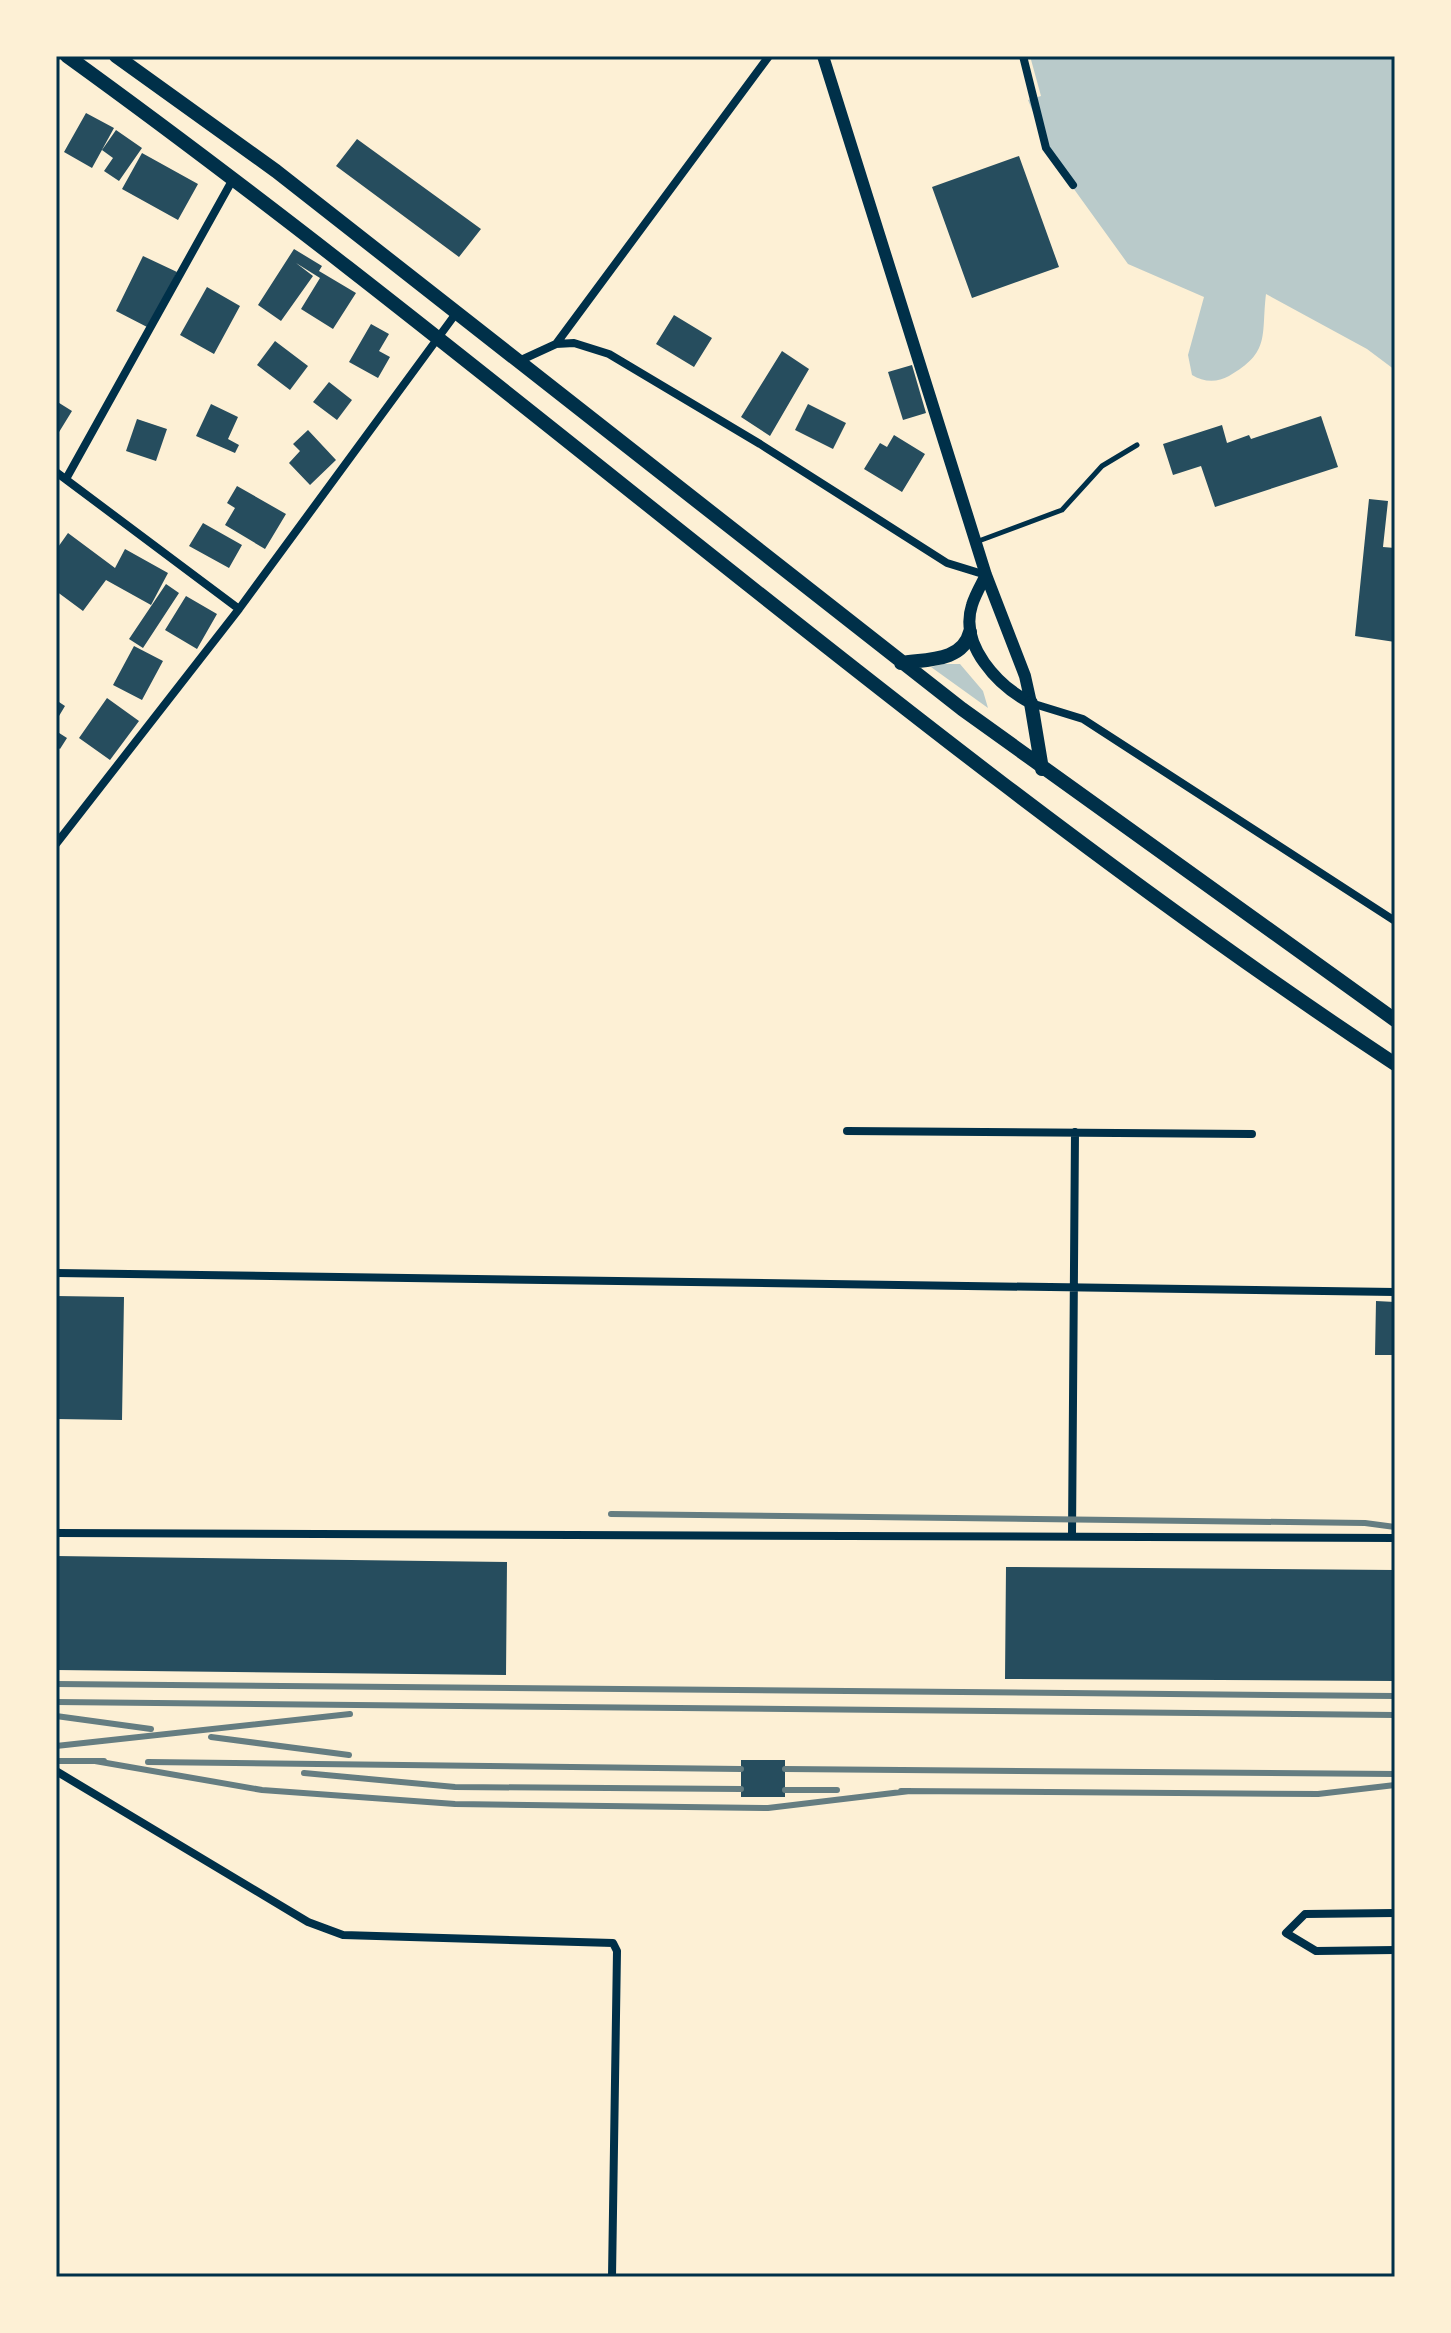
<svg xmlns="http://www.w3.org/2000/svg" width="1451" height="2333" font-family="'Source Sans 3',sans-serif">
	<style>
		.green { fill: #b9caca }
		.building { fill: #264d5e }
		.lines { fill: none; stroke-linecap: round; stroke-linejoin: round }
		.service { stroke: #003049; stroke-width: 5 }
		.minor { stroke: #003049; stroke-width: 8 }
		.tertiary { stroke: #003049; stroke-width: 12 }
		.secondary { stroke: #003049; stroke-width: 14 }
		.rail { stroke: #657d81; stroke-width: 6 }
		.neatline { fill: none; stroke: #003049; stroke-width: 3 }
	</style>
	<rect width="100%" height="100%" fill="#fdf0d5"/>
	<!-- green -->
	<path class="green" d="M1030,56h365v314l-28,-21 -101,-55c-5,42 5,58 -37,82 -12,7 -26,6 -37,-1l-4,-20 16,-58 -76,-33 -75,-104 -25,-60 13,-4z
		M943,664h17l23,27 5,17 -57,-41z"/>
	<!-- building -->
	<path class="building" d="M86,113l28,15 -22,40 -28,-16z
		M116,130l26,18 -23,33 -15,-10 9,-13 -11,-8z
		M357,139l124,90 -22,28 -123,-91z
		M142,153l56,31 -20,36 -56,-31z
		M1019,156l40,111 -87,31 -40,-111z
		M294,249l28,17 -3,5 37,22 -23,36 -32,-20 19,-31 -24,-15 17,13 -32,45 -23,-16z
		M143,256l34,16 -28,56 -33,-17z
		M207,287l33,19 -26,48 -34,-19z
		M674,315l38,23 -18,29 -38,-23z
		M371,324l18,10 -10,17 11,6 -12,21 -29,-16z
		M275,341l33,25 -18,24 -33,-25z
		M782,351l27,18 -39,67 -29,-19z
		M912,365l14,48 -23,7 -15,-48z
		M329,382l23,18 -15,20 -24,-18z
		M56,401l16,10 -16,26z
		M211,404l27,13 -10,22 11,6 -4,8 -39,-17z
		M808,404l38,19 -13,26 -38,-19z
		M1321,416l17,51 -123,40 -14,-41 -28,9 -10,-31 59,-19 5,18 22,-8 2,4z
		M137,419l30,10 -11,32 -30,-10z
		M308,430l28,30 -26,25 -21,-22 11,-12 -7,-7z
		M894,435l31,19 -23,38 -38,-23 16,-26 7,4z
		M237,486l49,28 -21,35 -40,-24 10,-17 -8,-5z
		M1369,499l19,2 -5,46 12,1v94l-40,-6z
		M203,523l39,22 -13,23 -40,-22z
		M68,533l47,35 10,-19 43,24 -17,32 -45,-25 -23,31 -27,-20v-41z
		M166,584l13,9 -36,55 -14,-9z
		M186,596l31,18 -20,35 -32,-19z
		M134,646l29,15 -21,39 -29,-15z
		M107,698l32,23 -29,39 -31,-22z
		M56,700l9,6 -9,15z
		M56,731l11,7 -7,11 -4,-3z
		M56,1296l68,1 -2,123 -66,-1z
		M1376,1301l19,1v53h-20z
		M56,1556l451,6 -1,113 -450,-5z
		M1006,1567l389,3v111l-390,-2z
		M741,1760h44v37h-44z"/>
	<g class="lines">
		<!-- service -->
		<path class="service" d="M976,542l86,-32 40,-44 35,-21"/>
		<!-- minor -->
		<path class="minor" d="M1023,56l23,92 27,37
			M556,344l18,-1 35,11 151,90 187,119 39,12
			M519,361l37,-17 213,-288
			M56,472l183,137
			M66,479l167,-300
			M1031,703l52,16 312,202
			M56,844l183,-235 218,-297
			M847,1131l405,3
			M56,1273l1339,19
			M56,1533l1339,5
			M1072,1535l3,-403
			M56,1771l252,151 35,13 270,8 4,8 -5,326
			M1395,1913l-90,1 -19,19 30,18 79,-1"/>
		<!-- tertiary -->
		<path class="tertiary" d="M823,56l163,519 39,101 6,27
			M986,575c-5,10 -11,20 -14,30 -13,40 26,81 59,98"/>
		<!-- secondary -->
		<path class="secondary" d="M67,56c450,325 864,702 1328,1008
			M116,56l160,115 686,538 433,311
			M901,663c24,-4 62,-1 69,-31
			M1031,703l11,66"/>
		<!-- rail -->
		<path class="rail" d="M611,1514l754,9 30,4
			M56,1684l1339,12
			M56,1702l1339,13
			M56,1716l95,13
			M211,1737l138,18
			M56,1746l294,-32
			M56,1761h48
			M95,1761l167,29 193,14 313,4 142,-17
			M148,1762l593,7
			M785,1769l610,5
			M304,1773l151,14 286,2
			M785,1790h52
			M901,1791l417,3 77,-9"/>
	</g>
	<!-- border -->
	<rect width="1451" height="2333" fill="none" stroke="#fdf0d5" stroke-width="116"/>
	<rect x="58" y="58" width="1335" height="2217" class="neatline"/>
</svg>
